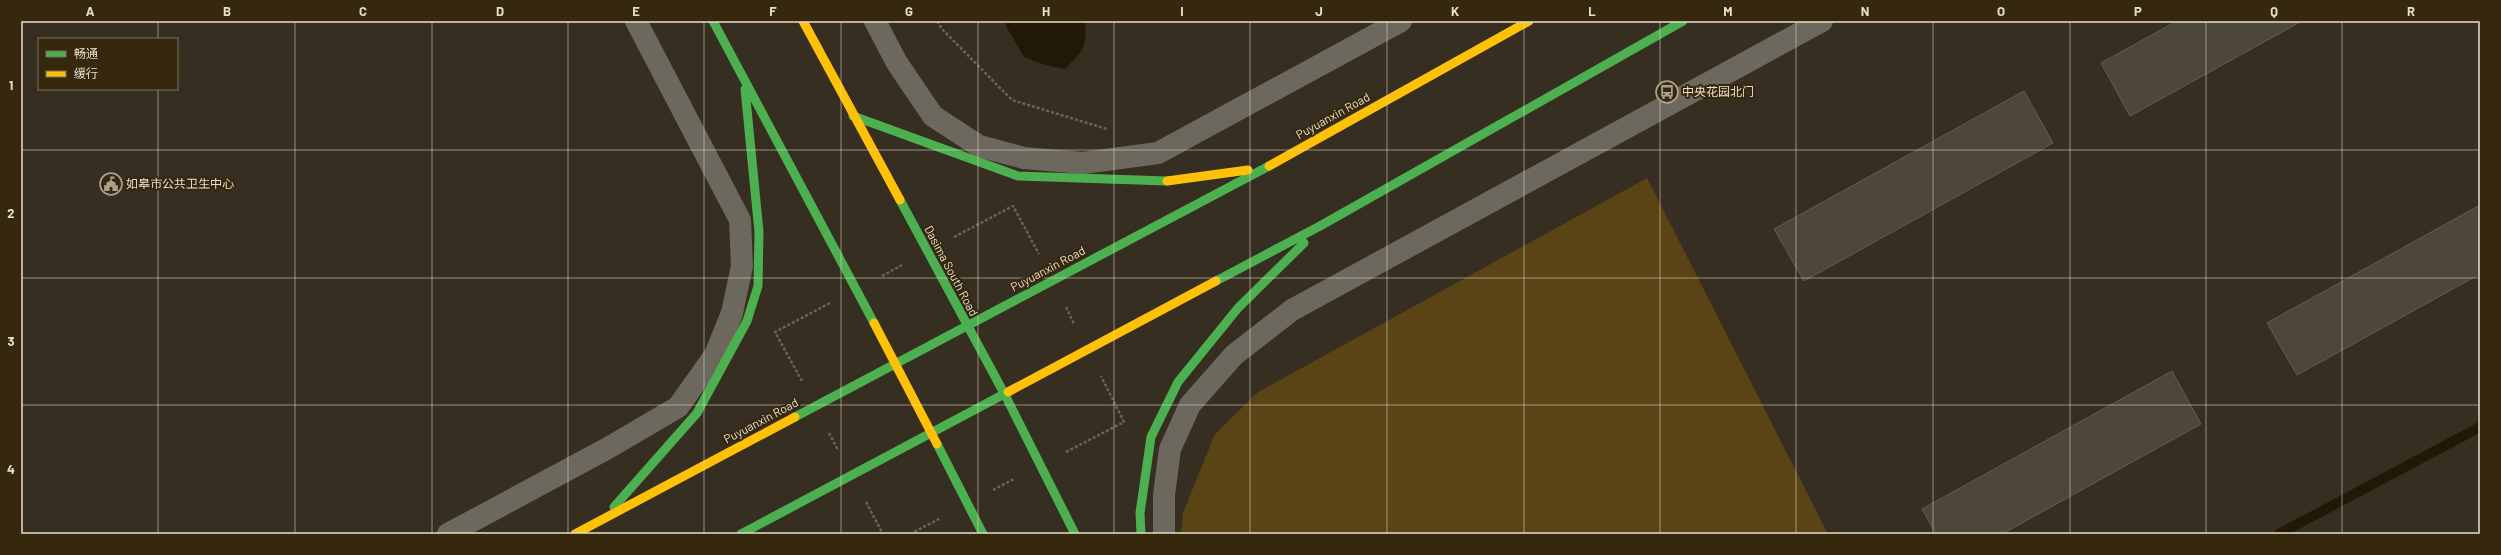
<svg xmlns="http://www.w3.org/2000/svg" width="2501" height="555" font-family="Barlow,'Noto Sans SC',sans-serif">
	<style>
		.green { fill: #5a4416 }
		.water { fill: #221806 }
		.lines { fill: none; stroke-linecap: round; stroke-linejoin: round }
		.stream { stroke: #221806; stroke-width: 10 }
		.building { fill: #4d463b; stroke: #635c50 }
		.path { stroke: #69645a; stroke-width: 2.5; stroke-dasharray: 3 2; stroke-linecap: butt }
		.street { stroke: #6d685e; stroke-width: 22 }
		.fast { stroke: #4caf50; stroke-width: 9 }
		.slow { stroke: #ffc107; stroke-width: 9 }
		.grid { fill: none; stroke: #e7dece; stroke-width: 1; stroke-opacity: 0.55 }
		.labels { text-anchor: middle; stroke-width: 4; stroke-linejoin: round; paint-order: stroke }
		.poi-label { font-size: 12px; fill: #e7dece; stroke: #36280c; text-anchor: start }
		.street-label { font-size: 12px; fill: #e7dece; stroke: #36280c }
		.neatline { fill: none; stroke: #e7dece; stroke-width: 1.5 }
		.grid-label { font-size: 13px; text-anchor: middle; font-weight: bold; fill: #e7dece }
	</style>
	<rect width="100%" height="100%" fill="#362e20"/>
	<!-- green -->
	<path class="green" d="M1647,178l181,356h-647l2,-21 32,-79 43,-42z"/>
	<!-- water -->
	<path class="water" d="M1005,21h80c2,27 -1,29 -20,48l-20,-4 -21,-8 -18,-31z"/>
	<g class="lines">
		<!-- stream -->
		<path class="stream" d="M2279,534l201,-107"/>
	</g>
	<!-- building -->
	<path class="building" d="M2177,21h125l-172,95 -29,-53z
		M2024,91l29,52 -249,138 -30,-52z
		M2480,205v69l-183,101 -30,-52z
		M2172,371l29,53 -199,110h-66l-14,-25z"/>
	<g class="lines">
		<!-- path -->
		<path class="path" d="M937,21l5,8 70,71 95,29
			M954,237l59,-31 26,48
			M882,276l20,-11
			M1066,307l8,17
			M802,381l-27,-49 55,-29
			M829,433l9,17
			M1066,452l58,-30 -23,-46
			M993,490l21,-11
			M866,502l17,32
			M910,534l31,-16"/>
		<!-- street -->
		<path class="street" d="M875,21l22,42 36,53 46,30 45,12 59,5 75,-10 243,-132
			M448,534l160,-86 70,-41 37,-52 17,-42 10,-47 -2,-46 -104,-199
			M1164,534v-39l6,-46 20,-44 44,-50 58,-45 530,-289"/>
		<!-- fast -->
		<path class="fast" d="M713,21l161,302
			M853,116l165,60 149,5
			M900,200l105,195 70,139
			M1216,281l104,-55 363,-205
			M795,417l474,-251
			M937,444l46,90
			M614,507l83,-94 50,-92 11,-35 1,-54 -14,-143
			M741,534l267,-142
			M1141,534l-1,-21 11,-76 27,-55 60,-74 66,-65"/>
		<!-- slow -->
		<path class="slow" d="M803,21l97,179
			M1269,166l260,-145
			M1167,181l81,-11
			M874,323l63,121
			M1008,392l208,-111
			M575,534l220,-117"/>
	</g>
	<!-- grid -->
	<path class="grid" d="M158,21v18M295,21v513M432,21v513M568,21v513M704,21v513M841,21v513M978,21v513M1114,21v513M1250,21v513M1387,21v513M1524,21v513M1660,21v513M1796,21v513M1933,21v513M2070,21v513M2206,21v513M2342,21v513M158,89v445M21,150h2459M21,278h2459M21,405h2459"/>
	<!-- icons -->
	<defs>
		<g id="bus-ring" transform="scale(1.15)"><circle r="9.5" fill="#36280c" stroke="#a9a091" stroke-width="1.5"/><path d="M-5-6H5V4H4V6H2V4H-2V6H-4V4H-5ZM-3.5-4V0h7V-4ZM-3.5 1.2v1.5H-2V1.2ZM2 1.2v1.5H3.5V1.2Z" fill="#a9a091"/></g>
		<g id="civic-ring" transform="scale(1.15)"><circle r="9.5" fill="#36280c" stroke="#a9a091" stroke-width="1.5"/><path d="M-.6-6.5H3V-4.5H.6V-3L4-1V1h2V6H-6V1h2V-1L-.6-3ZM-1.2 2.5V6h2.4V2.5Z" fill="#a9a091"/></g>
	</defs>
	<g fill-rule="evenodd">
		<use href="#bus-ring" x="1667" y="92"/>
		<use href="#civic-ring" x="111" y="184"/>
	</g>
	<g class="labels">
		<!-- poi labels -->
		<g class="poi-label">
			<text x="1682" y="96">中央花园北门</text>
			<text x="126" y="188">如皋市公共卫生中心</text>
		</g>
		<!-- street labels -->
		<g class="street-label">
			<text transform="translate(1333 116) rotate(-29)" y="4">Puyuanxin Road</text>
			<text transform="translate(1048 269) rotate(-28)" y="4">Puyuanxin Road</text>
			<text transform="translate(951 271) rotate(62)" y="4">Dasima South Road</text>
			<text transform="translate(761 421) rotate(-28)" y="4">Puyuanxin Road</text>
		</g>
	</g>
	<!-- border -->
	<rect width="2501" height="555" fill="none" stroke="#36280c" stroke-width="44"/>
	<!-- legend -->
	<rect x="38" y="38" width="140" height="52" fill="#36280c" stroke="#7d715a"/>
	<rect x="46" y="51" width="20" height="6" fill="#4caf50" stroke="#7d715a"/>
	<text x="74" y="58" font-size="12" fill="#e7dece">畅通</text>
	<rect x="46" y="71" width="20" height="6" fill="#ffc107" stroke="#7d715a"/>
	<text x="74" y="78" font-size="12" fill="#e7dece">缓行</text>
	<rect x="22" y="22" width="2457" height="511" class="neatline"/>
	<g class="grid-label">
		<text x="90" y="16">A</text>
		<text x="227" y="16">B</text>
		<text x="363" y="16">C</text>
		<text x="500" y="16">D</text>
		<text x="636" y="16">E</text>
		<text x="773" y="16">F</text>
		<text x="909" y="16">G</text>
		<text x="1046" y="16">H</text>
		<text x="1182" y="16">I</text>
		<text x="1319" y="16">J</text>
		<text x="1455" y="16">K</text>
		<text x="1592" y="16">L</text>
		<text x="1728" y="16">M</text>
		<text x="1865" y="16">N</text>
		<text x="2001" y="16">O</text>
		<text x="2138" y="16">P</text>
		<text x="2274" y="16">Q</text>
		<text x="2411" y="16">R</text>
		<text x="11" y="90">1</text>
		<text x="11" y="218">2</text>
		<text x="11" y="346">3</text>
		<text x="11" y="474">4</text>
	</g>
</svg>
